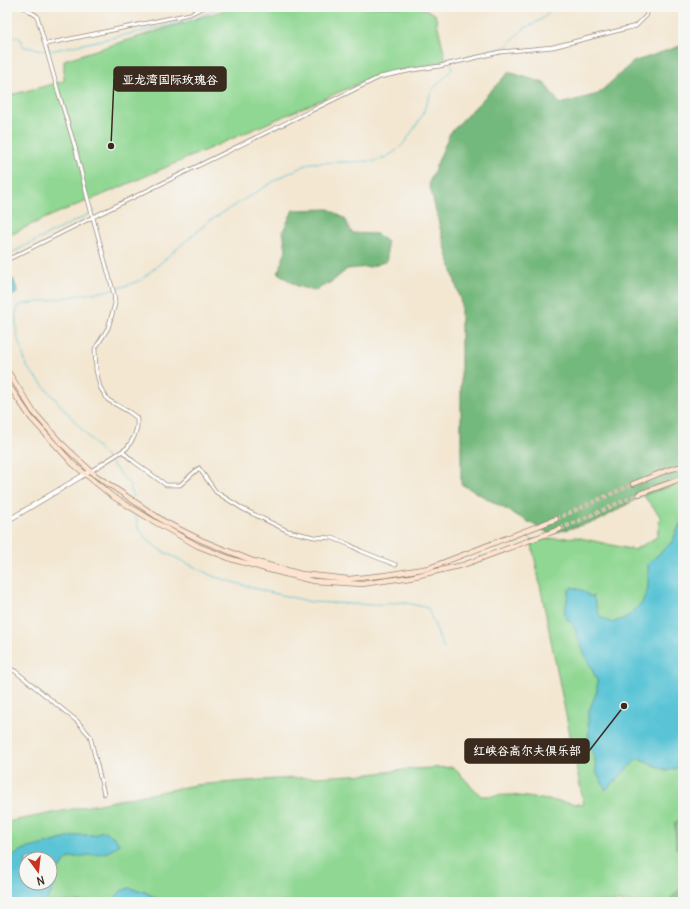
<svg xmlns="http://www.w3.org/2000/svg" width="690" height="909" font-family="Delius,'LXGW WenKai TC',sans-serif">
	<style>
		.green { fill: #8fd792; stroke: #658058; fill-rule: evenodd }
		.forest { fill: #73b87c; stroke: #57714d }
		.water { fill: #5ac4d6; stroke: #4a777a; fill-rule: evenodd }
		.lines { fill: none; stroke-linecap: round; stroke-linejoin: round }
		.stream { stroke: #5ac4d6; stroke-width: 1 }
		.secondary-tunnel { stroke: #cec1ae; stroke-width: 4.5; stroke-dasharray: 4.5 2; stroke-linecap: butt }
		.minor-casing { stroke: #978878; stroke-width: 4.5 }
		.tertiary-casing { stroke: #978878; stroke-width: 5.5 }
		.secondary-casing { stroke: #978878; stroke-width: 6 }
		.minor { stroke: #fff; stroke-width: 3 }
		.tertiary { stroke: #fff; stroke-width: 4 }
		.secondary { stroke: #fde4d0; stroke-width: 4.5 }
		.leader { fill: none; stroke: #3b2a1e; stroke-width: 1.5 }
		.callout-dot { fill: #3b2a1e; stroke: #f6f6f2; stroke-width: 1.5 }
		.callout { fill: #3b2a1e; stroke: #3b2a1e; stroke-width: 1.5 }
		.callout-label { font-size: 12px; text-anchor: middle; font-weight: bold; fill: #fff }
	</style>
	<rect width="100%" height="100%" fill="#f6f6f2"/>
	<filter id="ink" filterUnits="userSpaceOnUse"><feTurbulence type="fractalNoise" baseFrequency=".025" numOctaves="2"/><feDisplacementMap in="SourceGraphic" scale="8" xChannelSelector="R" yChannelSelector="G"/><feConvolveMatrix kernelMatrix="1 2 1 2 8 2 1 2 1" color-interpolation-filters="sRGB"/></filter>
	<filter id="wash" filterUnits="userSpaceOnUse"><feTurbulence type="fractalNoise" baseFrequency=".012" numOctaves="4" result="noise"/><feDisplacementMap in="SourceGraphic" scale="16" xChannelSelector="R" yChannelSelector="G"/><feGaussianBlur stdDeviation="0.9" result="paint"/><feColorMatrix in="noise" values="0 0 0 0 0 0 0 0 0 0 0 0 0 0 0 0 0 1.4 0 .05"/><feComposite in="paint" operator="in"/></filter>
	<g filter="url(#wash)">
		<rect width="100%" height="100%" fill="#f3e7d2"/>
		<!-- green -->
		<path class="green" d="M231,7h189l15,7 11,47 -72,16 -274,119c-31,12 -64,25 -93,41v-141l57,-15v-21l164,-51z
			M681,483l2,1v335l-8,3 1,27 7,-2v39l-16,16h-660v-80l188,-37 65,-5 110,-6 41,-5 42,-2 28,29 31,-1 72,10 -53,-265 45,-3 58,13 23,-13 3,-21 -17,-21zM26,859h24v24h-24z"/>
		<!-- forest -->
		<path class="forest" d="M683,45v439l-2,-1 -38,12 -43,25 -50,14 -89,-50v-181l-21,-75 -11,-45 21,-50 59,-61 35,11 16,21 38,-10 35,-32z
			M329,209l16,10 7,14 25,1 10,8v19l-17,6 -23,2 -14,12 -19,10 -17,-5 -19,-13 8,-23 -3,-19 10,-21z
			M683,819v28l-7,2 -1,-27z
			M683,886v16h-16z"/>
		<!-- water -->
		<path class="water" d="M7,276l6,3 4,11 -1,4 -9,3z
			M683,523v243l-15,5 -30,-13 -32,32 -10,-18 -1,-12 -6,-17 -1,-30 9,-22v-11l-13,-27 -11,-28 -9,-10 5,-25 3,-3 12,4 5,5h4l7,21 12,6 15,-6 15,-14 6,-15v-24l24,-22 8,-18z
			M104,831l10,6 5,7 -4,4 -10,5 -36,5 -8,8 -4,6 -2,12 -4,9 -5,9h-39v-34l7,-12 8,-6 57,-15h16l5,-3zM26,859h24v24h-24z
			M129,888l14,3 20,11h-51l9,-11z"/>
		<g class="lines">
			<!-- stream -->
			<path class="stream" d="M7,34l13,4 4,9 26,4 140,-30 30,-14
				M453,61v-1l53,-13 17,-18 16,-8 8,-6 4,-8
				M7,255l88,-44
				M108,459l-81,-92 -9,-28 -2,-13v-14l4,-7 85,-14 20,-5 16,-6 68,-59 72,-44 29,-14 66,-2 10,-4 10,-6 9,-9 16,-24 11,-28 20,-21v-5
				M110,462l20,23 3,13
				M135,511l3,16 8,12 16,12 53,26 53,15 44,10 61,3 30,-3 25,6 16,41"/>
		</g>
	</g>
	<g filter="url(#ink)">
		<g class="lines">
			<!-- secondary-tunnel -->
			<path class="secondary-tunnel" d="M556,519l77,-35
				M560,529l79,-35"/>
			<!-- minor casing -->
			<g class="minor-casing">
				<path id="minor" d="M23,7l14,9 2,7 19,68 17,56 12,49 27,98 1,10 -7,24 -13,21 1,21 4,17 8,13 21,12 8,6v9l-3,10 -7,11 -36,23
					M46,44l144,-30 14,-7
					M7,260l86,-43 287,-140 33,-7 27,-4 60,-14 53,-5 83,-21 11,-11 -2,-8
					M122,451l11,10 33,24h14l19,-17 17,24 27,17 45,22 26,6 19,1 17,7 11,6 35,14
					M7,667l8,4 62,50 13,15 14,58"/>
			</g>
			<!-- tertiary casing -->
			<g class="tertiary-casing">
				<path id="tertiary" d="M7,521l80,-48"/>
			</g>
			<!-- secondary casing -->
			<g class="secondary-casing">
				<path id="secondary" d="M7,370l26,41 27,31 35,33 70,47 36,18 52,21 48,13 48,5 37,-4 43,-7 127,-49
					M7,383l24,35 42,46 39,32 43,26 43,24 33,13 35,10 47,12 49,3 49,-7 52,-12 97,-36
					M633,484l35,-14 15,-4
					M639,494l44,-16"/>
			</g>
			<!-- minor -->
			<use href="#minor" class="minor"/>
			<!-- tertiary -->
			<use href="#tertiary" class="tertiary"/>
			<!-- secondary -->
			<use href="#secondary" class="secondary"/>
		</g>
	</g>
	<!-- callouts -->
	<path class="leader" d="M111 146L114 79M624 706L589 751"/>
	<g class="callout-dot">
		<circle cx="111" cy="146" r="4"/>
		<circle cx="624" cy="706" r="4"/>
	</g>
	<g class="callout">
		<rect x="114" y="67" width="112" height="24" rx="4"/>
		<rect x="465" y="739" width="124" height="24" rx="4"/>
	</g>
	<g class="callout-label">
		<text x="170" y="84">亚龙湾国际玫瑰谷</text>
		<text x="527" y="755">红峡谷高尔夫俱乐部</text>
	</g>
	<!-- margin -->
	<rect width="690" height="909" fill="none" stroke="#f6f6f2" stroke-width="24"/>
	<!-- north arrow -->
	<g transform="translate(38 871) rotate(165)"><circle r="19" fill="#f6f6f2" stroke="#aba49d"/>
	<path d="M0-3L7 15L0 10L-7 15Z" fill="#c8321e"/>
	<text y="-6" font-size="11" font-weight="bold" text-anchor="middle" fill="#3b2a1e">N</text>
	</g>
</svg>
